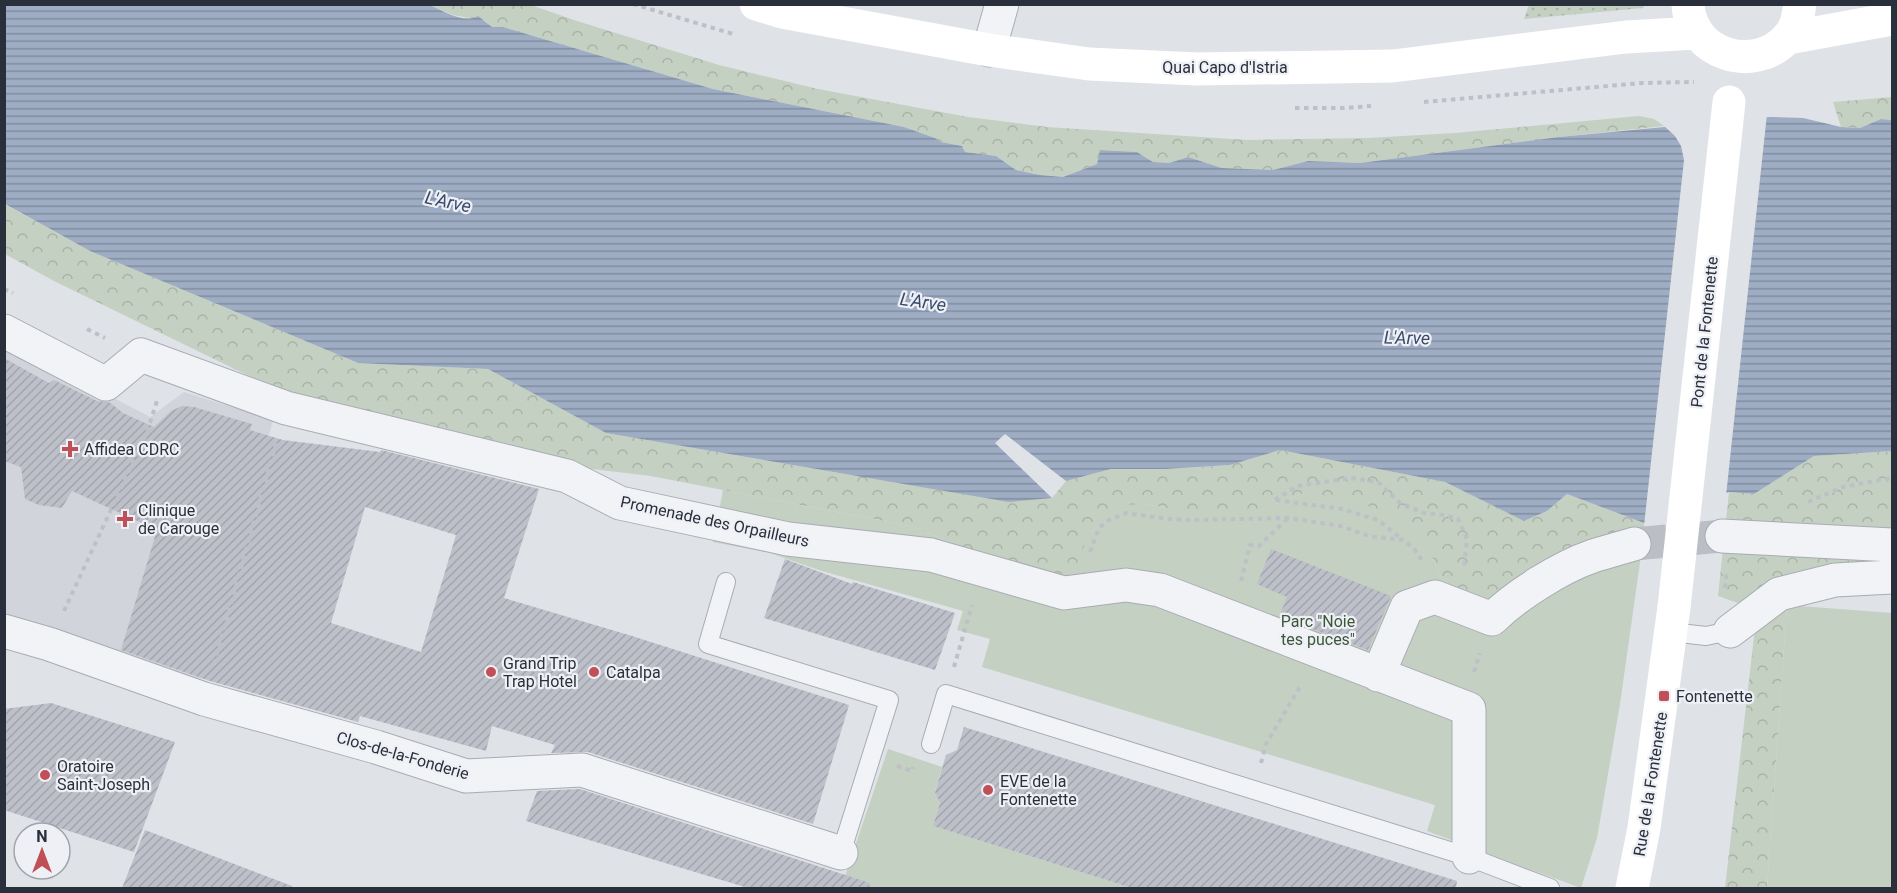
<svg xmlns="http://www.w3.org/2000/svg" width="1897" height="893" font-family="Roboto,sans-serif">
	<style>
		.built { fill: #d2d4dc }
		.grass { fill: url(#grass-dots) }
		.forest { fill: url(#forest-crowns) }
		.park { fill: #c4d0c1 }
		.water { fill: url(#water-rules) }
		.pier { fill: #dfe2e7 }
		.building { fill: url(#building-hatch); fill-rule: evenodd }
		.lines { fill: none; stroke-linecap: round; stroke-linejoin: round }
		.street-tunnel { stroke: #bbbec5; stroke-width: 33; stroke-dasharray: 33 16; stroke-linecap: butt }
		.lane-casing { stroke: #a9acb4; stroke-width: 20 }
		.street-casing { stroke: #a9acb4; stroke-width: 35 }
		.path { stroke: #bdc0c6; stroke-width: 4; stroke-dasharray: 4.5 4.5; stroke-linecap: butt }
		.lane { stroke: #f1f3f6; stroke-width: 18 }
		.street { stroke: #f1f3f6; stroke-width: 33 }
		.secondary { stroke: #fff; stroke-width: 33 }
		.secondary-bridge { stroke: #fff; stroke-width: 33 }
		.poi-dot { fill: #c05057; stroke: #eef0f5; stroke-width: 2 }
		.labels { text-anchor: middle; stroke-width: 4.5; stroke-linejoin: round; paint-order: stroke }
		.street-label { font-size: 16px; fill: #2a2f3c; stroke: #eef0f5 }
		.poi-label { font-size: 16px; fill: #2a2f3c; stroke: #eef0f5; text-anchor: start }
		.park-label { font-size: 16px; fill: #3b5738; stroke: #eef0f5 }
		.water-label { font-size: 18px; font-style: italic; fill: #384b6c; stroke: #eef0f5 }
	</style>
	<defs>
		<pattern id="grass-dots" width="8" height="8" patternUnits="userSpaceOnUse" patternTransform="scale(1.5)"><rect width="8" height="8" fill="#c4d0c1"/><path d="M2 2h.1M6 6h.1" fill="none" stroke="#a9b3a7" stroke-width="1.8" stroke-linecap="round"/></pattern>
		<pattern id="forest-crowns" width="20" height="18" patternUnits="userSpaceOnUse" patternTransform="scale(1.5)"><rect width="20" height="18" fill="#c4d0c1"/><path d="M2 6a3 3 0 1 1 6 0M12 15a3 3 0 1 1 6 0" fill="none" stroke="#a9b3a7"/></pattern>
		<pattern id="water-rules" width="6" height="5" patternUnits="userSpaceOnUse" patternTransform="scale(1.5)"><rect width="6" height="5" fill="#9eadc3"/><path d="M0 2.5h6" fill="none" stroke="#818da0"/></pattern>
		<pattern id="building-hatch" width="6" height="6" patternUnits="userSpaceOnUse" patternTransform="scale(1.5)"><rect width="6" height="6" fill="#bdc0c9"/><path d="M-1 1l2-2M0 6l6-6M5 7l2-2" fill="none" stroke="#a3a5ae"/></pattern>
	</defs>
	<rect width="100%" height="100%" fill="#dfe2e7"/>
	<!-- built -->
	<path class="built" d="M4,340l146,77 34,-25 89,28 -73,263 -195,-65z"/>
	<!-- grass -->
	<path class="grass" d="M1529,5v-1l116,1 -2,3 -119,11z"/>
	<!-- forest -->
	<path class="forest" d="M430,5h101l46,16 142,44 99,24 150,28 79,10 200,13 121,-2 87,-5 184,-17 15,3 10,7 -105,11 -199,26 -52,-2 -35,9 -51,-2 -34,-11 -19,6 -16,-1 -16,-10 -36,-2 -4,14 -34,13 -23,-2 -24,-5 -20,-14 -31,-4 -3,-6 -21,-4 -6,-4 -31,-11 -191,-38 -210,-62h-11l-7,-6 -32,-6z
		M1892,97v23l-11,-1 -21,9 -19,-1 -8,-25z
		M4,204l86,47 268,112 130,6 118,64 245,42 201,23 14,-17 45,-12h55l64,-4 50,-15 165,32 79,39 23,-10 20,-17 77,29 -2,25 -138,47 -26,5 -34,-17 -12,-26 -125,-65 -47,18h-82l-35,-6 -57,78 -104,-27 -68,-28 -263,-51 -100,-12 -241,-64 -61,-24 -195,-95 -49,-27z
		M1892,451v86l-38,3 10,23 -78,14 -48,26 -20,-7 11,-104 25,2 60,-38z
		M1787,605l-20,283h-42l30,-260z"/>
	<!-- park -->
	<path class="park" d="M723,490l191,37 68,28 104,27 -5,-26 6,-20 7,-12 9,-9 20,-10 20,-1 36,6h81l47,-18 44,8 29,10 24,13 28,34 12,26 34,17 26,-5 138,-47 -22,156 -23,134 -16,50 -154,-57 8,-26 -453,-138 8,-28 -33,-9 6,-19 -141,-40 -52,-18 -57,-11z
		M1787,605l105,8v275h-125z
		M888,749l54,18 -7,24 5,12 -7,23 199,62h-291z"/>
	<!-- water -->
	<path class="water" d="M4,5h426c13,6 34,19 48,11l14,11h11l210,62 191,38 31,11 6,4 21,4 3,6 31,4 20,14 24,5 23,2 34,-13 3,-14 37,2 16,10 16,1 19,-6 34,11 51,2 35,-9 52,2 199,-26 211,-20 33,1 38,9 19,1 21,-9 11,1v331l-78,5 -60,38 -25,-2 -85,31 -77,-29 -20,17 -23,10 -79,-39 -165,-32 -50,15 -64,4h-55l-45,12 -61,-47 -10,9 57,55 -43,4 -403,-69 -118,-64 -130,-6 -268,-112 -85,-47z"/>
	<!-- pier -->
	<path class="pier" d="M1767,114l-41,382 -82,30 40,-366 -3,-14 -6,-10 -11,-10v-3z"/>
	<!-- building -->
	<path class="building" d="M4,358l45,25 5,-3 43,21 12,1 14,11 31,14 17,-16 11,-5 12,1 58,17 -2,6 33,10 97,12 1,-2 158,39 -35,109 128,38 217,69 -36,119 -225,-72 -37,1 4,-8 -63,-19 -6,25 -126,-35 -2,6 -148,-41 -89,-31 36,-120 -85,-39 -10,17 -23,-3 -14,-6 -4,-32 -17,-6zM365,507l91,28 -35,117 -90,-29z
		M1271,549l120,47 -23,54 -74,-28 -3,-6 -10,-4 6,-15 -30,-13z
		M785,559l67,25 1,-2 102,31 -20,57 -171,-52z
		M51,703l124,39 -41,110 -130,-42v-101z
		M964,727l493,154 -1,7h-324l-199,-62 7,-23 -5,-11 11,-37 11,-5z
		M580,789l290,94 -1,5h-121l-222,-67 11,-30z
		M145,830l147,56v2h-170z"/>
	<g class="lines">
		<!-- street-tunnel -->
		<path class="street-tunnel" d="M1634,544l88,-8"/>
		<!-- lane casing -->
		<g class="lane-casing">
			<path id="lane" d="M726,582l-18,62 181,56 -48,153
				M1671,632l35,4 24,-5
				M931,744l15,-50 523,163 81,31"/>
		</g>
		<!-- street casing -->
		<g class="street-casing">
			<path id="street" d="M989,50l13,-46
				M4,331l102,53 35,-29 145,53 281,68 53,27 168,36 143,16 133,38 62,-8 34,5 309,119v148
				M1722,536l170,9
				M4,631l45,13 155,55 172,48 90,29 116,-6 259,83
				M1730,631l49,-37 56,-14 57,-3
				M1378,675l29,-68 28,-10 57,22c24,-24 69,-52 101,-63 13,-4 27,-8 41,-12"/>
		</g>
		<!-- path -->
		<path class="path" d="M633,4l100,30
			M1424,102l218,-19 52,-1
			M1295,108h49l27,-2
			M4,289l9,4
			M87,329l18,9
			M1275,500l22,-14 54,-8 27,4 22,21 24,10 20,2 14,4 9,20 -3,31
			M1276,500l66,9 36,11 25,20
			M1808,502l35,-15 49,-9
			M1090,552l9,-24 8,-7 19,-8 42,6 23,1 97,-2 53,8 28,10 35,4 11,10 8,12
			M1241,581l9,-36 9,1 28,-27
			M1725,588l2,-17
			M64,611l83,-179 10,-31
			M214,664l62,-221
			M954,667l18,-62
			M1474,672l6,-19
			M1261,763l5,-19 35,-59
			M897,766l15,5 1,-4"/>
		<!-- lane -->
		<use href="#lane" class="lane"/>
		<!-- street -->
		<use href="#street" class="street"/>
		<!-- secondary -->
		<path class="secondary" d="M756,4l26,8 207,38 100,14 108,5 196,-3 233,-29 71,-4
			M1688,4c2,51 67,70 99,34 9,-9 11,-21 13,-34
			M1788,38l104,-19
			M1632,888l12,-60 30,-221"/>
		<!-- secondary-bridge -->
		<path class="secondary-bridge" d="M1674,607l55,-505"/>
	</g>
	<!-- markers -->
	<g class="poi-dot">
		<path d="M67 440h6v6h6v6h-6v6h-6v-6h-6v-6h6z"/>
		<path d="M122 510h6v6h6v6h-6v6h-6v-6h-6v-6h6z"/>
		<circle cx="491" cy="672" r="6"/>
		<circle cx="594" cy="672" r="6"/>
		<rect x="1658" y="690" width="12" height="12" rx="3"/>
		<circle cx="45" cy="775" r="6"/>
		<circle cx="988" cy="790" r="6"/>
	</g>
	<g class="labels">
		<!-- street labels -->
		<g class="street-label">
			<text x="1225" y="73">Quai Capo d'Istria</text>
			<text transform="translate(1704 332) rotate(-84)" y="6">Pont de la Fontenette</text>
			<text transform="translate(715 521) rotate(12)" y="6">Promenade des Orpailleurs</text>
			<text transform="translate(403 755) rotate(16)" y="6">Clos-de-la-Fonderie</text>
			<text transform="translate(1650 784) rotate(-81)" y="6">Rue de la Fontenette</text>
		</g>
		<!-- poi labels -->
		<g class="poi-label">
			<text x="84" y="455">Affidea CDRC</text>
			<text x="138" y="516">Clinique<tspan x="138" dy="18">de Carouge</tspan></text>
			<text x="503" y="669">Grand Trip<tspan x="503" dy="18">Trap Hotel</tspan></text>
			<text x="606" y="678">Catalpa</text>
			<text x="1676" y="702">Fontenette</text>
			<text x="57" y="772">Oratoire<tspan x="57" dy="18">Saint-Joseph</tspan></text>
			<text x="1000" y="787">EVE de la<tspan x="1000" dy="18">Fontenette</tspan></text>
		</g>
		<!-- park labels -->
		<g class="park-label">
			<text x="1318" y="627">Parc "Noie<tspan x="1318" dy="18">tes puces"</tspan></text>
		</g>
		<!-- water labels -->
		<g class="water-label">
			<text transform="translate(448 202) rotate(12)" y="6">L'Arve</text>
			<text transform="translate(923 302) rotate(8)" y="6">L'Arve</text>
			<text transform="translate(1407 338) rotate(1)" y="6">L'Arve</text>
		</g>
	</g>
	<!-- border -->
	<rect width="1897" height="893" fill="none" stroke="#2a2f3c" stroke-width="12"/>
	<!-- north arrow -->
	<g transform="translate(42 851)"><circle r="28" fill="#eef0f5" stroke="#a0a3ab" stroke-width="1.5"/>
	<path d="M0-4.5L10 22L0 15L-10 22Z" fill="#c05057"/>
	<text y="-9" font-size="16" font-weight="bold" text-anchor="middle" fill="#2a2f3c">N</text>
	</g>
</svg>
